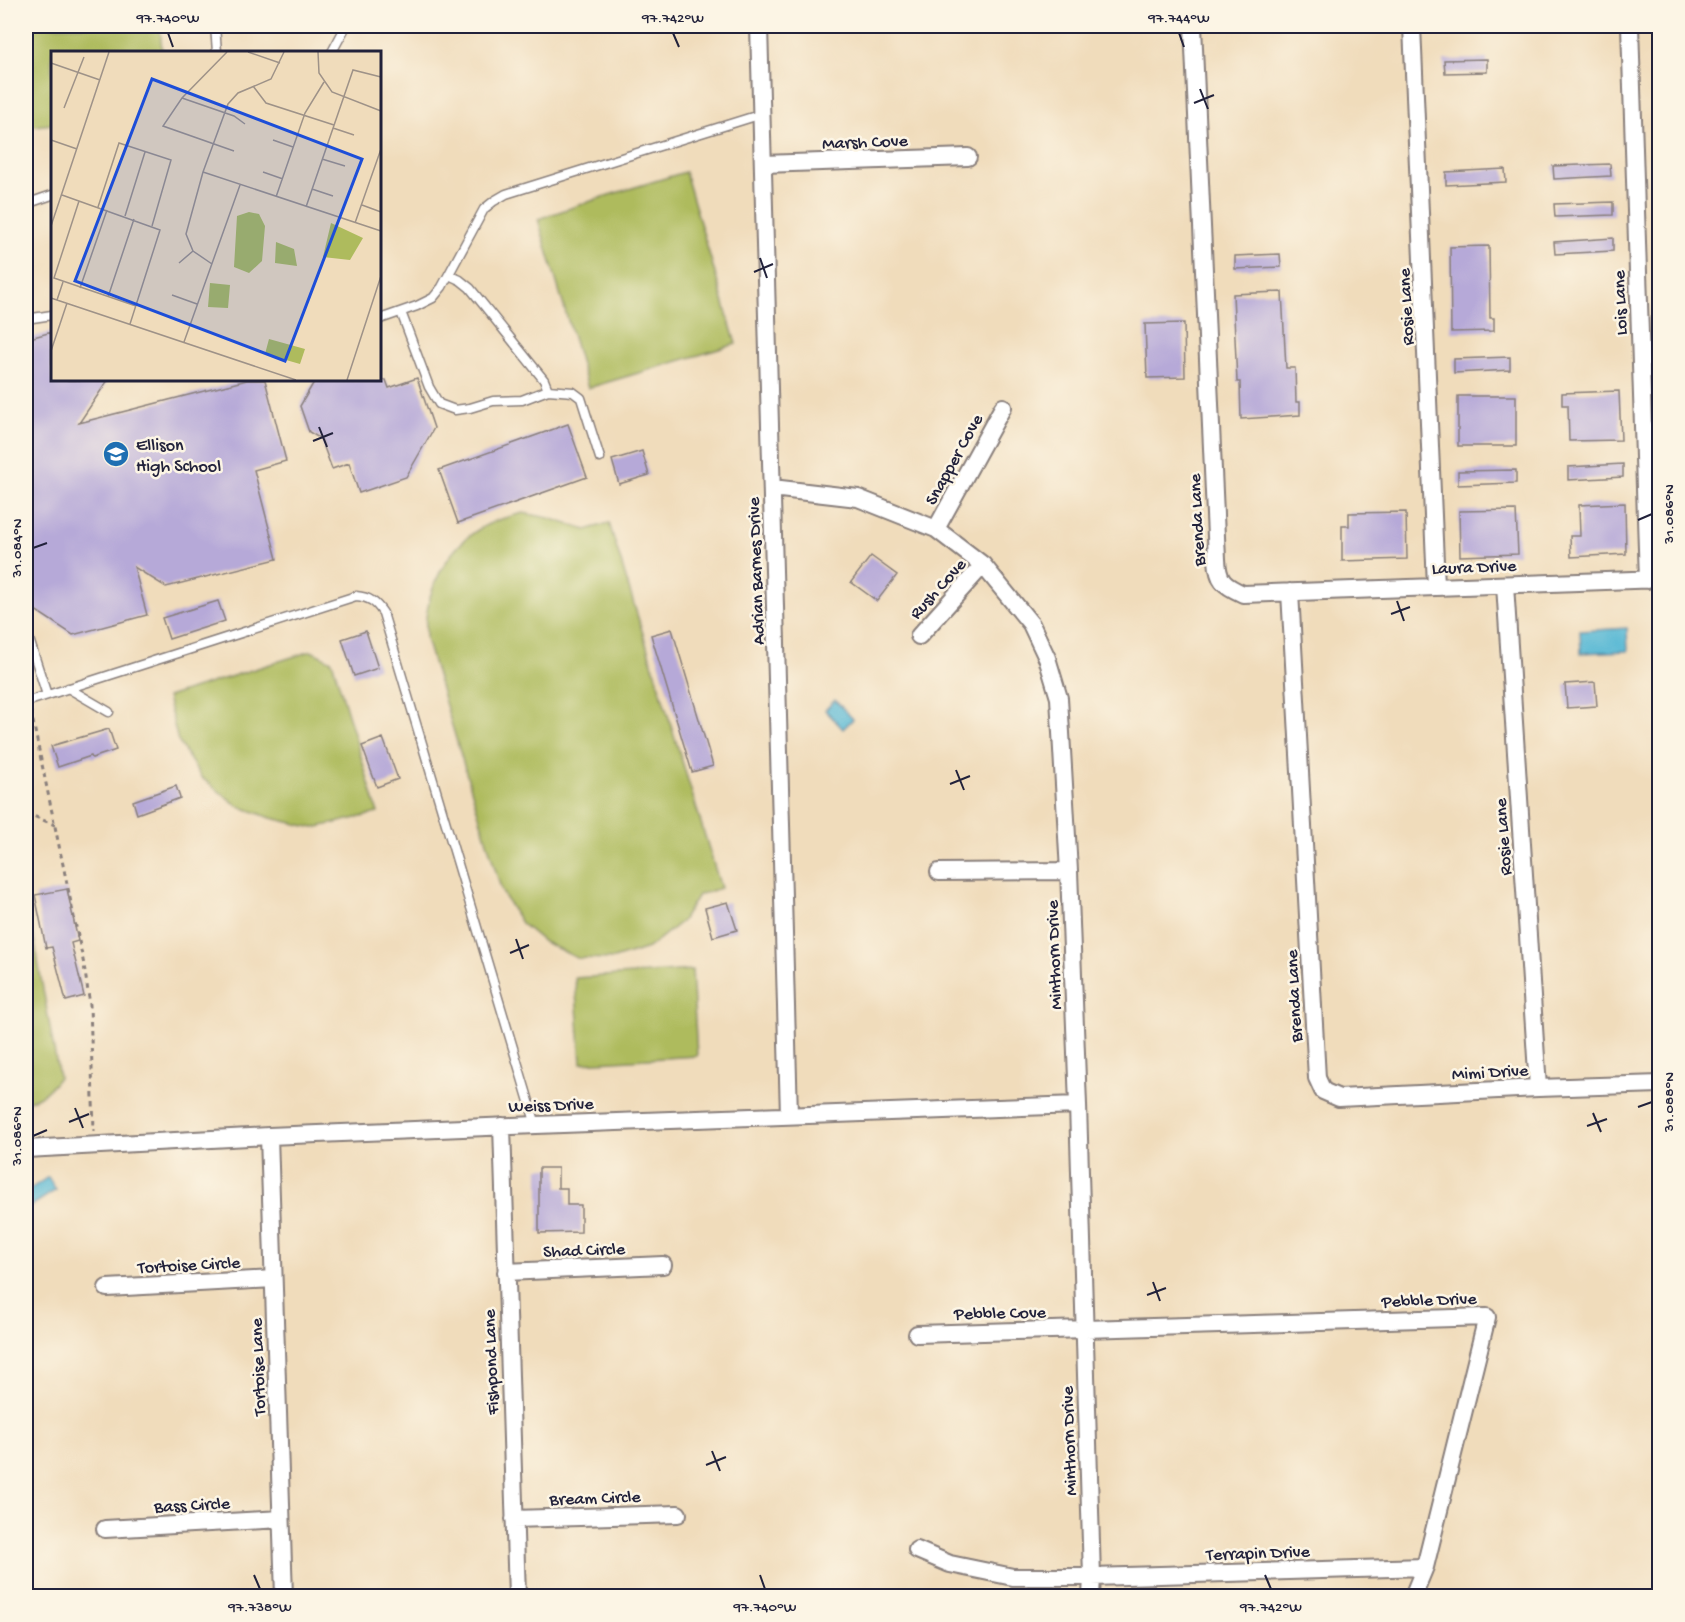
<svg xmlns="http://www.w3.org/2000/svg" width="1685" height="1622" font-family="'Gochi Hand',sans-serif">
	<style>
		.green { fill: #aebb5d; stroke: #686e4c; stroke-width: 1.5 }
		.water { fill: #55b7d4; stroke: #3c6c88; stroke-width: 1.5 }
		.building { fill: #b6a9d8 }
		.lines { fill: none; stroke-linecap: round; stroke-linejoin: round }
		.service-casing { stroke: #897f7b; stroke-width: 11 }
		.minor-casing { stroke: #897f7b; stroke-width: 20 }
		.path { stroke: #897f7b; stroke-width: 3; stroke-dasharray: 4.5 4.5; stroke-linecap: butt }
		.service { stroke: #fff; stroke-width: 8 }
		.minor { stroke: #fff; stroke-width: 16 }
		.ticks { fill: none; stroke: #22223b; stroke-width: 2 }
		.labels { text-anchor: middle; stroke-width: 5; stroke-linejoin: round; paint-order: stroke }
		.street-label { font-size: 18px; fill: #22223b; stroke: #fcf5e5 }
		.poi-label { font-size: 18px; fill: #22223b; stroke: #fcf5e5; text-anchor: start }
		.inset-road { fill: none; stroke: #9e9288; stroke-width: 1.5 }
		.view { fill: #1d4ed8; fill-opacity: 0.15; stroke: #1d4ed8; stroke-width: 3 }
		.inset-edge { fill: none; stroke: #22223b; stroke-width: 3 }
		.neatline { fill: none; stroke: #22223b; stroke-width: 2 }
		.ticks-label { font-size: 15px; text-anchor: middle; fill: #22223b }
	</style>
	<rect width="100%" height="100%" fill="#fcf5e5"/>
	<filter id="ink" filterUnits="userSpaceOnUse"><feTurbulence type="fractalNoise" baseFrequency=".0167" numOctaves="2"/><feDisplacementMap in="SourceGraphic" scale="12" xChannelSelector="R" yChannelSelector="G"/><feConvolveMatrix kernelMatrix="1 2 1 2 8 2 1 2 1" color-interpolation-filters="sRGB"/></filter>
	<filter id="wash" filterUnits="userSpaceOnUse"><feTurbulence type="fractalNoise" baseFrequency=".008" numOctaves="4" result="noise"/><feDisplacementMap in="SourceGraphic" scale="24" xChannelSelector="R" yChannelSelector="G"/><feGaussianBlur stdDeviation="1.35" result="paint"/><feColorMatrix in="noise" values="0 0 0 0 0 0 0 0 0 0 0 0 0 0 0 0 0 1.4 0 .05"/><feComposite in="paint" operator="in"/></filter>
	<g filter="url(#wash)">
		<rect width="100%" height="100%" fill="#f0dcbb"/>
		<!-- green -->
		<path class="green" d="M26,26h134l2,26h-110v72l-26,3z
			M685,172l51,172 -148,44 -50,-169 71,-24z
			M523,513l26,5 37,12 23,-7 112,365 -23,7 -16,26 -34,27 -34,11 -37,-1 -33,-16 -23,-19 -19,-31 -76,-253c0,-9 -1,-19 1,-28 6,-37 29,-73 64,-88 10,-5 22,-7 32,-10z
			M311,651l21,10 46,152 -64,15 -43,-10 -33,-12 -37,-29 -23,-36 -11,-44z
			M26,895l33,182c-8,11 -19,23 -33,24z
			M692,970l5,86 -116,7 -6,-85z"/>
		<!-- water -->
		<path class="water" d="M1627,628l1,23 -47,2 -1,-22z
			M835,700l18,19 -10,10 -18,-19z
			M48,1177l8,13 -26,17 -4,-7v-8z"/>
		<g id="blocks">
			<!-- building -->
			<path class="building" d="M1487,59v13l-42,1 -1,-13z
				M1610,164l1,12 -57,3 -1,-13z
				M1505,169l1,13 -60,3v-13z
				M1613,202v13l-58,2 -1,-13z
				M1613,238v13l-58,3 -1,-12z
				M1489,246l1,72h4v13l-43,1 -1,-85z
				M1280,254l1,13 -46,2v-13z
				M1282,292l4,76h9l1,34h4v13l-59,4 -1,-37h-3l-4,-88z
				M1184,323l1,54 -38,1 -2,-54z
				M52,332v48h56l-29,43 168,-43h18l21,81 -32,9 23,89 -111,28 -32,-20 13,48 -74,20 -47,-31v-265z
				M1510,357v13l-56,3v-14z
				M417,378l17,50 -28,49 -47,16 -10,-30 -17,6 -11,-30 -12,-7 -9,-26 14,-24 8,-2h64l3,8z
				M1619,391l2,49 -52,1 -1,-36h-6v-12z
				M1458,396h58v50h-58z
				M568,424l19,53 -129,46 -19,-53z
				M642,451l7,24 -30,9 -7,-24z
				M1623,464v13l-55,3v-13z
				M1516,470v13l-58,2v-14z
				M1625,503l1,51 -55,3 -1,-21h10l-1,-31z
				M1516,510l2,44 -58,2 -1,-45z
				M1406,512l1,47 -65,2v-35h7v-13z
				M871,556l26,19 -20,26 -26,-19z
				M218,601l7,20 -56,18 -7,-21z
				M672,629l41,137 -21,6 -41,-137z
				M366,631l12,37 -24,8 -12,-37z
				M1595,682l2,24 -30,2 -2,-24z
				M109,729l7,21 -24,8 -1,-2 -33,11 -7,-21z
				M383,738l15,41 -21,8 -15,-41z
				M176,786l4,12 -43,16 -4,-13z
				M67,889l11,52 -7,2 13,53 -18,5 -14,-54 -6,1 -11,-53z
				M728,902l9,28 -24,7 -8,-29z
				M539,1168h19v20h9v17h14v27l-42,1z"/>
		</g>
	</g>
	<g filter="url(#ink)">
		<use href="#blocks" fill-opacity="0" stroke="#897f7b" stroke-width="1.5"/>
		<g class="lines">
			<!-- service casing -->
			<g class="service-casing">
				<path id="service" d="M215,26l2,26
					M831,26l3,1 53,-1
					M332,52l14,-26
					M26,204l26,-9
					M401,312l28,75 10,17 16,6 15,-2 23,-7 29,-1 26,-10 -4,-10 -74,-92 -10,-8 -11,-5
					M26,319l26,-4
					M380,319l37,-13 16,-8 9,-11 42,-78 10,-8 12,-7 256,-80
					M548,390l25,2 8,6 19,60
					M27,633l20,62
					M68,688l41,24
					M26,702l330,-106c13,1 20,6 27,17l153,512"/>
			</g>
			<!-- minor casing -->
			<g class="minor-casing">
				<path id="minor" d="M759,26l30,1089
					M1193,26l24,533c1,22 6,26 26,35l417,-15
					M1412,26l24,560
					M1630,26l18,554
					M763,164l205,-7
					M772,488l86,10 78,31 47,36 48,59 16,34 12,40 10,173 9,234 14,472 -1,19
					M936,529l67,-122
					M1505,585l33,503
					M1290,592l27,486 6,13 16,7 199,-10 122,-4
					M919,636l64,-71
					M939,872l130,-1
					M502,1126l15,470
					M269,1136l15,460
					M26,1149l243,-13 267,-11 542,-20
					M506,1272l157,-7
					M107,1288l166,-9
					M917,1334l570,-17 -62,250 -12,29
					M514,1519l164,-5
					M105,1529l176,-10
					M917,1550l33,14 63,13h79l333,-10"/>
			</g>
			<!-- path -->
			<path class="path" d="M31,712l53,253 6,40 4,126
				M26,817l7,-1 22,9"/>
			<!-- service -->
			<use href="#service" class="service"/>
			<!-- minor -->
			<use href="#minor" class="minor"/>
		</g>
	</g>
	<!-- ticks -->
	<path class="ticks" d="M168,33l5,14M673,33l6,14M1179,33l5,14M1200,89l8,20M1194,103l20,-8M760,258l7,20M754,272l19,-8M319,427l8,20M313,441l20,-8M1638,520l14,-6M33,548l14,-5M1397,601l7,20M1391,614l19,-7M956,770l8,20M950,784l20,-8M516,939l7,20M510,953l19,-8M1638,1107l14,-5M75,1108l8,20M1593,1113l8,19M69,1122l20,-8M1587,1126l20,-7M33,1136l14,-6M1153,1282l7,19M1147,1295l19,-7M712,1451l8,20M706,1465l20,-8M254,1575l6,14M760,1575l5,14M1265,1575l6,14"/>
	<!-- icons -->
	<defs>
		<g id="school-disc" transform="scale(1.35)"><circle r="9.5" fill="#1f6fb2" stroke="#fcf5e5"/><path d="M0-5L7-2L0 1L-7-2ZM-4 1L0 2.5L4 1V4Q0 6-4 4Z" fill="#fff"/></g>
	</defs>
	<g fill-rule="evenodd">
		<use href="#school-disc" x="116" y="454"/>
	</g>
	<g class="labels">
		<!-- street labels -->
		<g class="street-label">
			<text transform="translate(865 141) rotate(-2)" y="6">Marsh Cove</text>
			<text transform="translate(1619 303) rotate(-92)" y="6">Lois Lane</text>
			<text transform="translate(1405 307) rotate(-93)" y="6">Rosie Lane</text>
			<text transform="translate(953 459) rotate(-61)" y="6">Snapper Cove</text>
			<text transform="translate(1196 520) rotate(-93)" y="6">Brenda Lane</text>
			<text transform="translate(1474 566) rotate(-2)" y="6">Laura Drive</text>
			<text transform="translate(755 571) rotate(-92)" y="6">Adrian Barnes Drive</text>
			<text transform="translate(937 588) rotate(-48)" y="6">Rush Cove</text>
			<text transform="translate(1502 837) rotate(-94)" y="6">Rosie Lane</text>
			<text transform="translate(1053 955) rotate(-92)" y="6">Minthorn Drive</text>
			<text transform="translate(1293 996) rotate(-93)" y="6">Brenda Lane</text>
			<text transform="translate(1490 1071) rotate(-3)" y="6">Mimi Drive</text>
			<text transform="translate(551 1104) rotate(-2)" y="6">Weiss Drive</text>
			<text transform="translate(584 1249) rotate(-2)" y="6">Shad Circle</text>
			<text transform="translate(189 1264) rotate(-3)" y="6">Tortoise Circle</text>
			<text transform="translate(1429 1299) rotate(-2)" y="6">Pebble Drive</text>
			<text transform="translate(1000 1312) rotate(-1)" y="6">Pebble Cove</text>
			<text transform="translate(490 1362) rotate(-92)" y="6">Fishpond Lane</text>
			<text transform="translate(257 1367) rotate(-92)" y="6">Tortoise Lane</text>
			<text transform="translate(1068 1441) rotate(-92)" y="6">Minthorn Drive</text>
			<text transform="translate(595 1497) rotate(-2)" y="6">Bream Circle</text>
			<text transform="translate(192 1504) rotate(-3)" y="6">Bass Circle</text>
			<text transform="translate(1258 1552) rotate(-2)" y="6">Terrapin Drive</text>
		</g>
		<!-- poi labels -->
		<g class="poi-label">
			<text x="136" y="450">Ellison<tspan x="136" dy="21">High School</tspan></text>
		</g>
	</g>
	<!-- overview -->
	<g transform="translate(51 51)">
		<rect width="330" height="330" fill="#f0dcbb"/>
		<path d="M198,161l10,2 6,12 -3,35 -13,12 -15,-6 3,-51zM280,172l32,15 -13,22 -27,-3zM225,191l18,7 3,17 -22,-3zM159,232l20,2 -2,23 -20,-1zM218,288l36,10 -5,15 -35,-10z" fill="#aebb5d"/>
		<path class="inset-road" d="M176,1l-45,46 -19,28 71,25M197,1l32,11M267,1l1,21 13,19 49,19M0,12l49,17M202,35l13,17 68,22M131,47l52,18 11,8M13,57l20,-51M282,77l21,7M0,89l26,9M222,89l20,7M271,108l23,7M152,121l178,59M212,121l20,7M261,138l21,7M11,144l98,35 -30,94M225,146l29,-84 19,-31M28,150l-25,77 82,28M311,154l19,7M47,156l21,-64 52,17 -19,66M255,156l47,-137 28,7M74,165l20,-64M304,172l26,-74M0,175l58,-174M128,212l14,-12M161,213l-19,-13 -7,-17 17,-62 25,-68 10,-11 33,-14 13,-27M29,237l27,-78M121,244l25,9M57,246l26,-78M0,247l245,82M6,249l6,-18M133,291l56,-157M0,300l16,-48M296,329l34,-104"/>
		<path class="view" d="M101,28l210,80 -77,202 -210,-80z"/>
		<rect width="330" height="330" class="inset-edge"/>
	</g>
	<!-- margin -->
	<rect width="1685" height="1622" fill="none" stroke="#fcf5e5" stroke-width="66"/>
	<rect x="33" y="33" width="1619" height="1556" class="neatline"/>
	<g class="ticks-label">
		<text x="168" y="22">97.740°W</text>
		<text x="673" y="22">97.742°W</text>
		<text x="1179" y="22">97.744°W</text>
		<text transform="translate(1668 514) rotate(-90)" y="5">31.086°N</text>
		<text transform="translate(16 548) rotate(-90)" y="5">31.084°N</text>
		<text transform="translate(1668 1102) rotate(-90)" y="5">31.088°N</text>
		<text transform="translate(16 1136) rotate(-90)" y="5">31.086°N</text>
		<text x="260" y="1611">97.738°W</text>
		<text x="765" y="1611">97.740°W</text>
		<text x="1271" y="1611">97.742°W</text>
	</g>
</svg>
